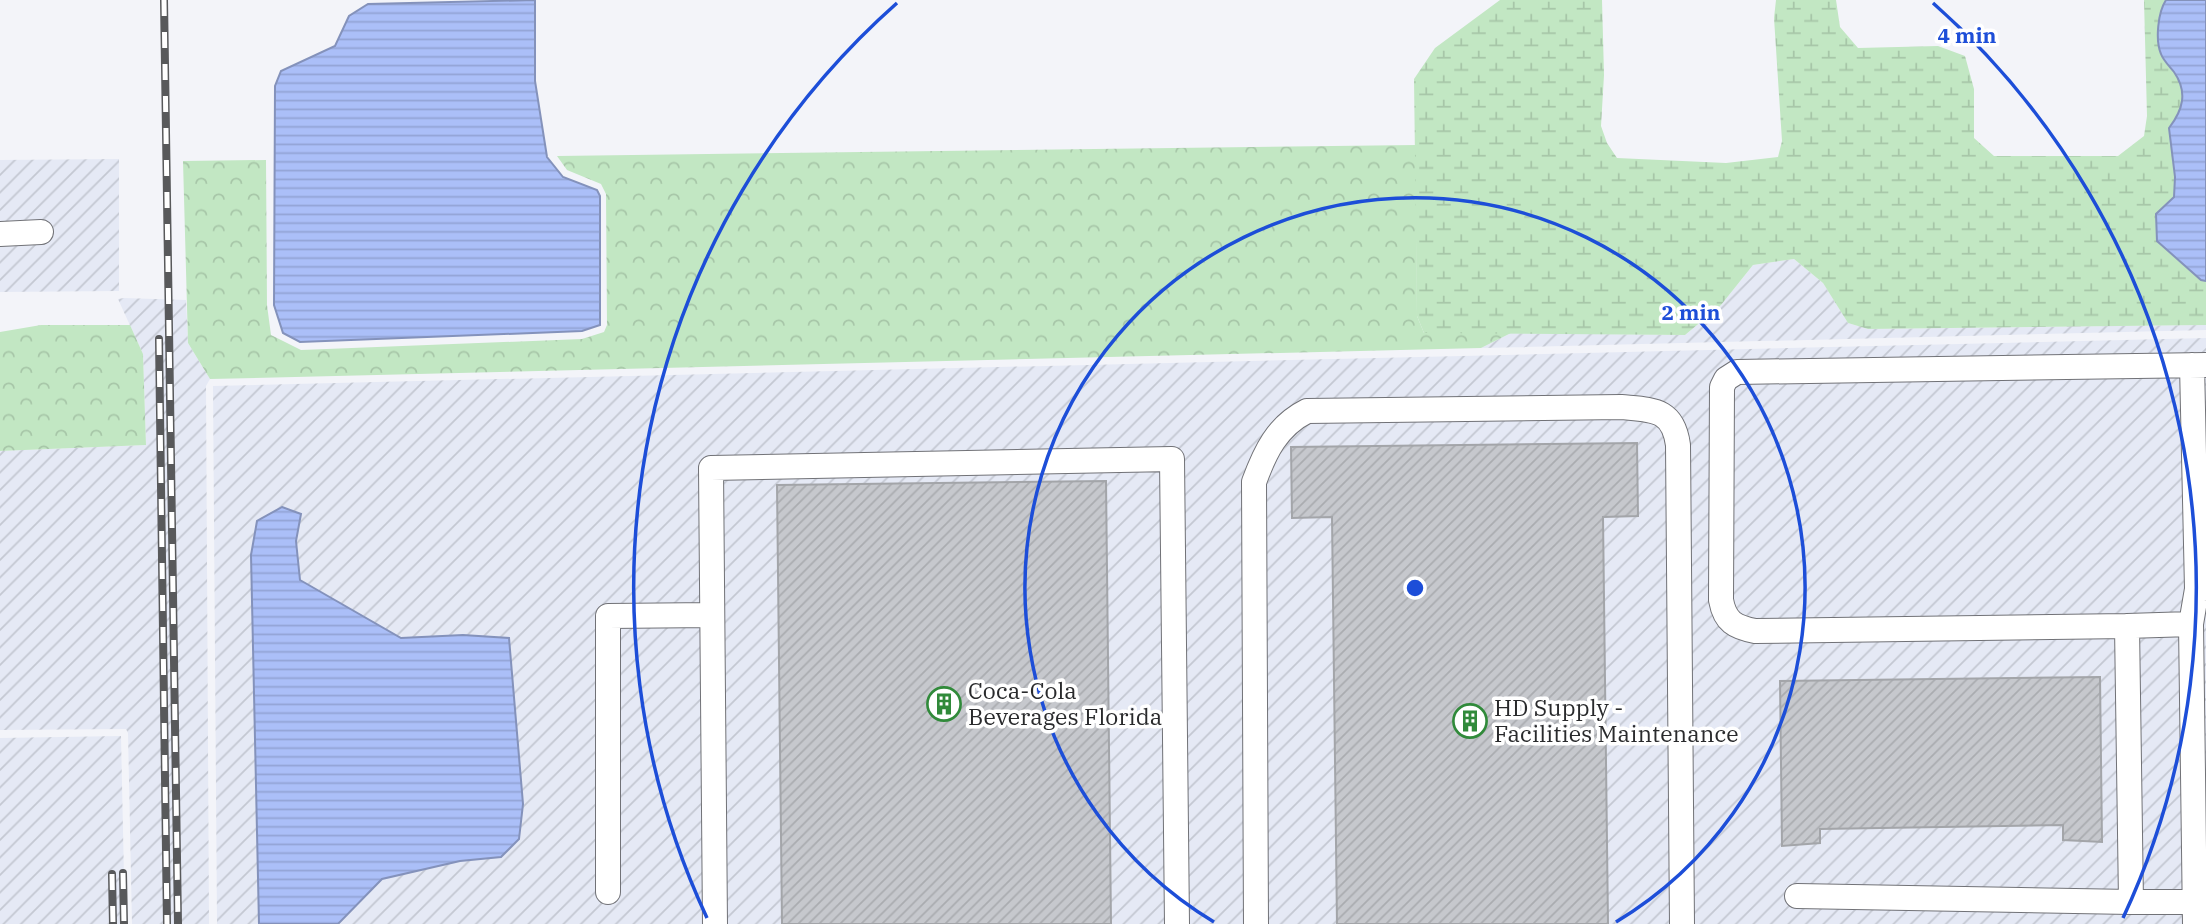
<svg xmlns="http://www.w3.org/2000/svg" width="2206" height="924" font-family="'IBM Plex Serif',serif">
	<style>
		.industrial { fill: url(#industrial-furrows) }
		.forest { fill: url(#forest-crowns) }
		.wetland { fill: url(#wetland-marsh) }
		.water { fill: url(#water-rules); stroke: #8492bb; stroke-width: 2 }
		.building { fill: url(#building-hatch); stroke: #a3a5a9; stroke-width: 2 }
		.lines { fill: none; stroke-linecap: round; stroke-linejoin: round }
		.minor-casing { stroke: #717277; stroke-width: 26 }
		.minor { stroke: #fff; stroke-width: 24 }
		.rail-casing { stroke: #58595b; stroke-width: 8 }
		.rail { stroke: #fff; stroke-width: 5; stroke-dasharray: 16; stroke-linecap: butt }
		.ring { fill: none; stroke: #1d4ed8; stroke-width: 3.5 }
		.labels { text-anchor: middle; stroke-width: 7; stroke-linejoin: round; paint-order: stroke }
		.poi-label { font-size: 23px; fill: #292a2c; stroke: #fff; text-anchor: start }
		.centre { fill: #1d4ed8; stroke: #fff; stroke-width: 3.5 }
		.ring-label { font-size: 21px; text-anchor: middle; font-weight: bold; fill: #1d4ed8; stroke: #fff; stroke-width: 7; stroke-linejoin: round; paint-order: stroke }
	</style>
	<defs>
		<pattern id="industrial-furrows" width="10" height="10" patternUnits="userSpaceOnUse" patternTransform="scale(1.75)"><rect width="10" height="10" fill="#e5e9f5"/><path d="M-1 1l2-2M0 10L10 0M9 11l2-2" fill="none" stroke="#c4c8d2"/></pattern>
		<pattern id="forest-crowns" width="20" height="18" patternUnits="userSpaceOnUse" patternTransform="scale(1.75)"><rect width="20" height="18" fill="#c2e7c3"/><path d="M2 6a3 3 0 1 1 6 0M12 15a3 3 0 1 1 6 0" fill="none" stroke="#a7c6a8"/></pattern>
		<pattern id="wetland-marsh" width="20" height="14" patternUnits="userSpaceOnUse" patternTransform="scale(1.75)"><rect width="20" height="14" fill="#c2e7c3"/><path d="M1 5h8M5 5V1M11 12h8M15 12V8" fill="none" stroke="#a7c6a8"/></pattern>
		<pattern id="water-rules" width="6" height="5" patternUnits="userSpaceOnUse" patternTransform="scale(1.75)"><rect width="6" height="5" fill="#abbff8"/><path d="M0 2.5h6" fill="none" stroke="#93a4d5"/></pattern>
		<pattern id="building-hatch" width="6" height="6" patternUnits="userSpaceOnUse" patternTransform="scale(1.75)"><rect width="6" height="6" fill="#c6c8cd"/><path d="M-1 1l2-2M0 6l6-6M5 7l2-2" fill="none" stroke="#aaacb0"/></pattern>
	</defs>
	<rect width="100%" height="100%" fill="#f3f4f9"/>
	<!-- industrial -->
	<path class="industrial" d="M119,159v132l-119,1v-132z
		M1794,259l29,24 25,40 20,6 338,-4v5l-725,18 30,-15 174,2 36,-30 32,-40z
		M124,298l62,2 2,43 22,36 -4,7 3,538h-77l-4,-191 -2,-4 -126,1v-279l146,-6 -3,-91 -25,-55z
		M2206,338v586h-1989l-4,-538z
		M121,736l4,188h-125v-186z"/>
	<!-- forest -->
	<path class="forest" d="M1416,145l1,171 7,17h87l-30,15 -1271,31 -22,-36 -5,-182 83,-1 1,145 4,30 30,15 281,-11 22,-7 3,-7 -1,-131 -5,-10 -34,-14 -10,-14z
		M41,325h89l13,29 3,91 -146,6v-119z"/>
	<!-- wetland -->
	<path class="wetland" d="M1500,0h102l2,75 -3,51 6,17 10,15 109,5 52,-6 4,-16 -8,-123 2,-18h60l4,27 18,21 80,-2 27,10 9,33v49l20,18h124l26,-20 3,-20 -3,-116h22c-8,12 -11,40 -5,54 2,7 9,13 13,18 14,20 9,38 -5,56l6,49 -1,21 -18,16 45,66 5,1v44l-338,4 -20,-6 -25,-40 -29,-24 -41,6 -32,40 -36,30 -261,-2 -7,-17 -3,-237 21,-31z"/>
	<!-- water -->
	<path class="water" d="M535,0v81l12,76 16,20 34,13 3,6v129l-18,6 -282,11 -17,-9 -9,-28 1,-219 6,-15 54,-25 14,-30 19,-12z
		M2166,0h40v281l-5,-1 -44,-39 -1,-27 18,-17 1,-20 -6,-49c14,-18 19,-36 5,-56 -4,-5 -11,-12 -13,-18 -6,-14 -3,-42 5,-54z
		M282,507l19,7 -5,27 4,39 101,58 62,-3 46,3 14,166 -4,35 -18,18 -41,4 -78,18 -44,45h-79l-8,-369 6,-34z"/>
	<!-- building -->
	<path class="building" d="M1637,443l1,73 -35,1 5,407h-271l-5,-407 -40,1 -1,-71z
		M1106,481l5,443h-329l-5,-439z
		M2100,677l2,165 -39,-2v-15l-243,4v14l-38,3 -2,-165z"/>
	<g class="lines">
		<!-- minor casing -->
		<g class="minor-casing">
			<path id="minor" d="M0,234l41,-2
				M2192,365l5,224
				M2191,624l-64,2 4,276h63
				M2127,626l-372,5c-20,-4 -30,-9 -34,-31l1,-213 4,-8 11,-7 469,-7
				M608,892v-276l104,-1
				M1797,896l334,6
				M715,924l-4,-456 461,-9 5,465
				M1256,924l-2,-442c11,-30 23,-56 53,-71l314,-4c31,3 52,1 57,38l4,479
				M2195,924l-4,-300 6,-35 9,-1"/>
		</g>
		<!-- minor -->
		<use href="#minor" class="minor"/>
		<!-- rail casing -->
		<g class="rail-casing">
			<path id="rail" d="M164,0l14,924
				M159,339l8,585
				M123,873l1,51
				M112,874l1,50"/>
		</g>
		<!-- rail -->
		<use href="#rail" class="rail"/>
	</g>
	<!-- distance rings -->
	<g class="ring">
		<path d="M1214 922A390 390 0 1 1 1616 922"/>
		<path d="M707 918A781 781 0 0 1 897 3M1933 3A781 781 0 0 1 2123 918"/>
	</g>
	<!-- icons -->
	<defs>
		<g id="building-ring" transform="scale(1.75)"><circle r="9.5" fill="#fff" stroke="#308a3a" stroke-width="1.5"/><path d="M-4-6H4V6H1V3H-1V6H-4ZM-2.5-4.3h1.7v1.8h-1.7ZM.8-4.3h1.7v1.8H.8ZM-2.5-1h1.7V.8h-1.7ZM.8-1h1.7V.8H.8Z" fill="#308a3a"/></g>
	</defs>
	<g fill-rule="evenodd">
		<use href="#building-ring" x="944" y="704"/>
		<use href="#building-ring" x="1470" y="721"/>
	</g>
	<g class="labels">
		<!-- poi labels -->
		<g class="poi-label">
			<text x="968" y="699">Coca-Cola<tspan x="968" dy="26">Beverages Florida</tspan></text>
			<text x="1494" y="716">HD Supply -<tspan x="1494" dy="26">Facilities Maintenance</tspan></text>
		</g>
	</g>
	<circle cx="1415" cy="588" r="10" class="centre"/>
	<g class="ring-label">
		<text x="1967" y="43">4 min</text>
		<text x="1691" y="320">2 min</text>
	</g>
</svg>
